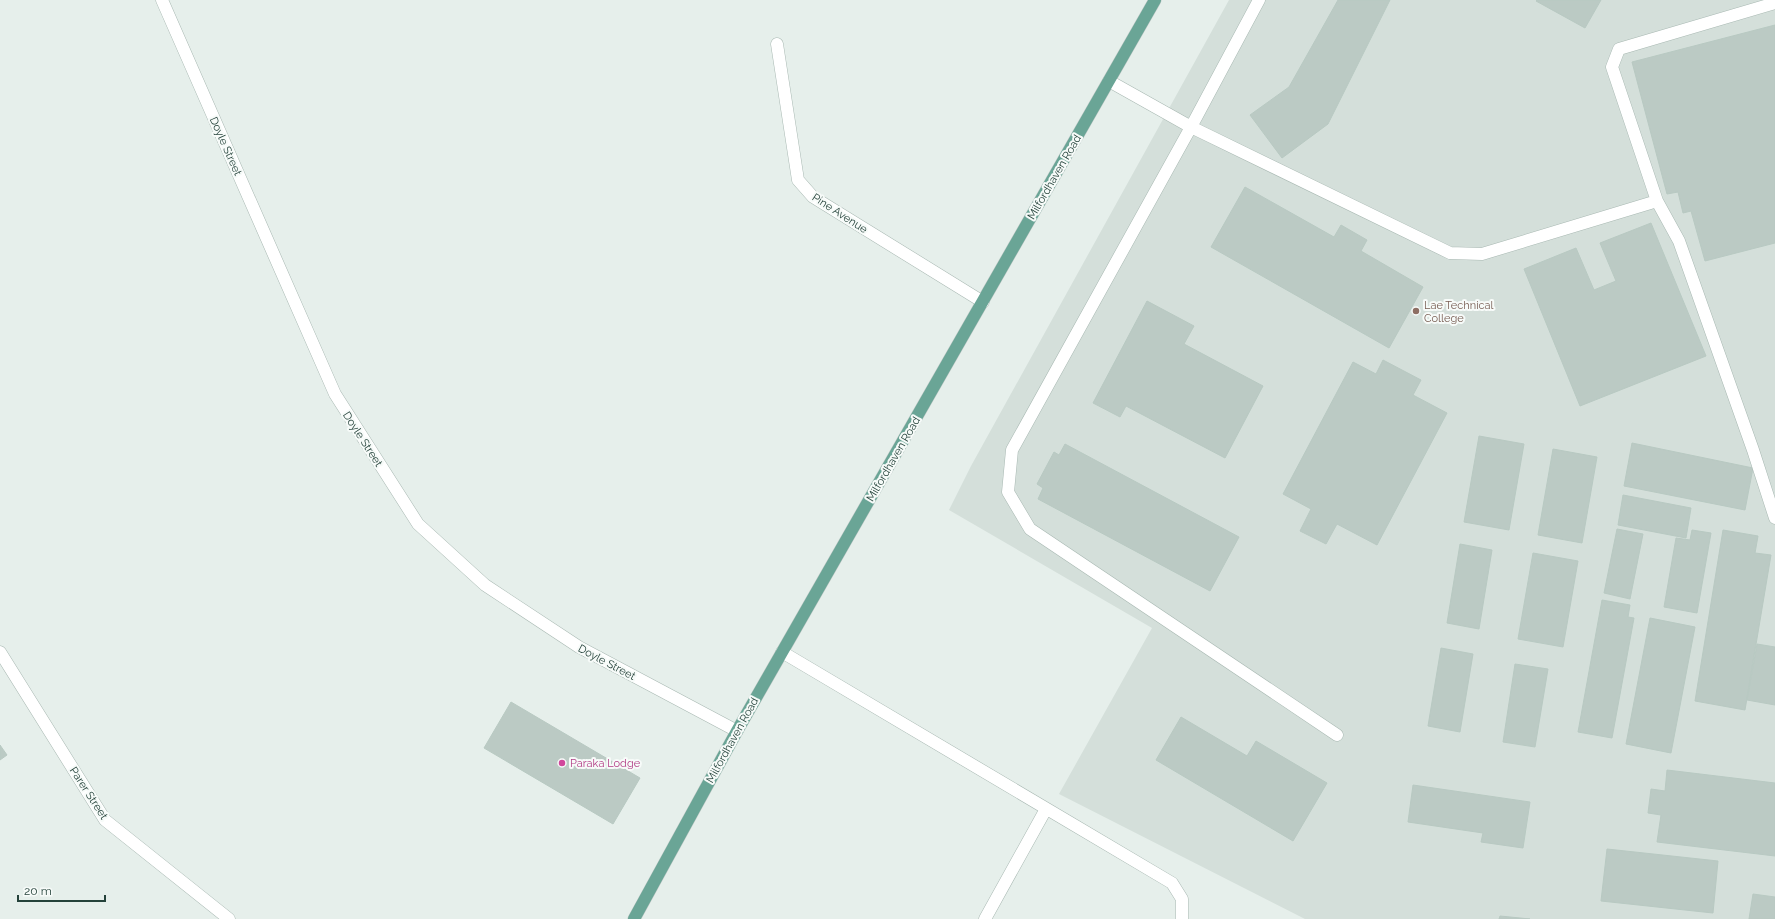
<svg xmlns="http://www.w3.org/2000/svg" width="1775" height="919" font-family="Raleway,sans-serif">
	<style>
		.built { fill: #d4dfda }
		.building { fill: #bbcac4; stroke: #b8c9c2 }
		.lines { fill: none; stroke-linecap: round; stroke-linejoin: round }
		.minor-casing { stroke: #a8b8b2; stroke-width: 13 }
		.major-casing { stroke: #c2cac8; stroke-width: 13 }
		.minor { stroke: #fff; stroke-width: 12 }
		.major { stroke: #6aa596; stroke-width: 12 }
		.education-dot { fill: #8d6e63; stroke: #f7fbf9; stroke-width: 1.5 }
		.hotel-dot { fill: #d1479c; stroke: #f7fbf9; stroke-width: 1.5 }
		.labels { text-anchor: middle; stroke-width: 4; stroke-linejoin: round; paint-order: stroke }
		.street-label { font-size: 11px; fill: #24423a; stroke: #f7fbf9 }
		.education-label { font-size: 11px; fill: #785e54; stroke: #f7fbf9; text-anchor: start }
		.hotel-label { font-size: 11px; fill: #b23c85; stroke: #f7fbf9; text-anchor: start }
	</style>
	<rect width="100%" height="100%" fill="#e6efeb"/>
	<!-- built -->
	<path class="built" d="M1229,0h546v919h-470l-246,-125 93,-166 -203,-118 22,-44z"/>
	<!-- building -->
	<path class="building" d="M1338,0h52l-62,124 -46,34 -32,-43 39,-28z
		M1537,0h64l-16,28 -49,-27z
		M1775,25v218l-70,18 -14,-50 -8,2 -5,-21 -11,2 -35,-132z
		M1245,187l89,50 7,-12 26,15 -6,11 62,36 -34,61 -178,-101z
		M1651,223l55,133 -126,50 -56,-137 52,-21 18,42 22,-9 -16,-38z
		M1147,301l47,25 -10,18 79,42 -38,72 -99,-52 -6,11 -27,-14z
		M1383,360l38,20 -8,15 34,18 -70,132 -40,-21 -11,20 -26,-13 11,-22 -28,-15 70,-132 23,12z
		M1479,436l45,8 -15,86 -45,-8z
		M1632,443l121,25 -8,42 -121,-24z
		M1065,444l174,93 -29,54 -172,-92 5,-11 -6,-4 17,-32 5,3z
		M1553,449l44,8 -15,86 -44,-8z
		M1623,495l68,13 -5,30 -68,-13z
		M1617,529l26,5 -13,65 -26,-6z
		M1692,530l19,3 -14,80 -33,-6 12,-69 14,2z
		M1723,530l35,6 -3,17 16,2 -26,155 -50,-9z
		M1460,544l32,6 -13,79 -32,-6z
		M1533,553l45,8 -15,86 -45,-8z
		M1602,600l28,5 -2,12 6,1 -22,120 -34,-6z
		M1650,618l45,9 -24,126 -45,-9z
		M1757,644l18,3v58l-28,-5z
		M1441,648l32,6 -13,78 -32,-6z
		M1515,664l33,5 -13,78 -32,-5z
		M511,702l129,76 -27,46 -129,-76z
		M1181,717l66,39 9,-15 71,42 -34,58 -137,-81z
		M0,745l7,10 -7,5z
		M1667,770l108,13v73l-118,-14 4,-27 -13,-2 3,-24 14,2z
		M1413,785l117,17 -7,46 -42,-6 2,-9 -75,-11z
		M1607,849l111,12 -5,52 -112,-12z
		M1753,894l22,3v22h-26z
		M1500,916l30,3h-31z"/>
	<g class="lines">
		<!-- minor casing -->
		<g class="minor-casing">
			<path id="minor" d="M162,0l173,394 83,130 67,61 94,62 158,84
				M1259,0l-68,127 -179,323 -4,42 22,37 307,206
				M777,44l21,136 15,17 170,105
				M1109,81l82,46 259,126 32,1 175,-53 22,40 74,209 22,68
				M1657,201l-45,-134 7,-18 156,-46
				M0,652l105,168 124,99
				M782,652l390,231 10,16v20
				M985,919l61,-110"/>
		</g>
		<!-- major casing -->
		<g class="major-casing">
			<path id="major" d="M634,919l103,-188 418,-731"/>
		</g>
		<!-- minor -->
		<use href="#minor" class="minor"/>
		<!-- major -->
		<use href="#major" class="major"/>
	</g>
	<!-- markers -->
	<circle class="education-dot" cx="1416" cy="311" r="4"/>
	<circle class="hotel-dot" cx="562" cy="763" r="4"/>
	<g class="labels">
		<!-- street labels -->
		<g class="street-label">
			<text transform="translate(226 146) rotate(66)" y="4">Doyle Street</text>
			<text transform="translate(1054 177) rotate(-60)" y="4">Milfordhaven Road</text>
			<text transform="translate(840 213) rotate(33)" y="4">Pine Avenue</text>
			<text transform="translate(363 439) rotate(57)" y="4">Doyle Street</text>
			<text transform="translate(893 459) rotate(-60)" y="4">Milfordhaven Road</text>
			<text transform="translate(607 662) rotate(28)" y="4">Doyle Street</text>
			<text transform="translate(732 740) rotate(-61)" y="4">Milfordhaven Road</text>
			<text transform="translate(89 793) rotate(57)" y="4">Parer Street</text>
		</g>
		<!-- education labels -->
		<g class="education-label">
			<text x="1424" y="309">Lae Technical<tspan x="1424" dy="13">College</tspan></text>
		</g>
		<!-- hotel labels -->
		<g class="hotel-label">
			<text x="570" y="767">Paraka Lodge</text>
		</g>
	</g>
	<!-- scale -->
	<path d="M18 895v6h87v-6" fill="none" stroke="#24423a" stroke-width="2"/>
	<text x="24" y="895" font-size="12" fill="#24423a" stroke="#f7fbf9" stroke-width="3" paint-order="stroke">20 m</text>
</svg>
